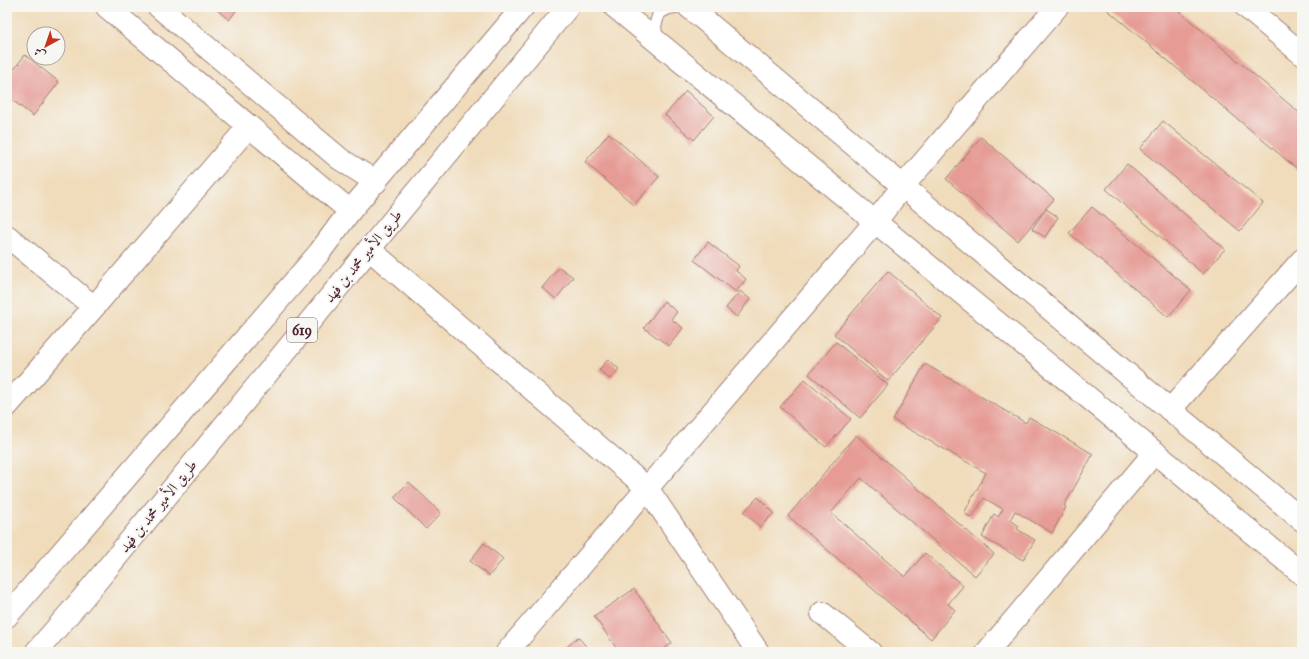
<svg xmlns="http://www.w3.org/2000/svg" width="1309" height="659" font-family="'IM FELL Great Primer',Amiri,serif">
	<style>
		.building { fill: #e69b95 }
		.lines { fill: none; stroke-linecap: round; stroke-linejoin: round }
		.lane-casing { stroke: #9d7e73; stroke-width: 14 }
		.street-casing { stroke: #9d7e73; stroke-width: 24 }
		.secondary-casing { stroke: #9d7e73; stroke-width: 24 }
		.primary-casing { stroke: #9d7e73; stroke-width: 24 }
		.highway-casing { stroke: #9d7e73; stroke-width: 24 }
		.lane { stroke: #fff; stroke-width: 12 }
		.street { stroke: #fff; stroke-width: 22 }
		.secondary { stroke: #fff; stroke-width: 22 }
		.primary { stroke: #fff; stroke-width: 22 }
		.highway { stroke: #fff; stroke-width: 22 }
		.labels { text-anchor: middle; stroke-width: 4; stroke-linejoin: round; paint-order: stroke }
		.shield { fill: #f6f6f2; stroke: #7e6067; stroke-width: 1 }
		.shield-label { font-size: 14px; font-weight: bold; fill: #4a1f2b }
		.street-label { font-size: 15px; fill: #4a1f2b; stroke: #f6f6f2 }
	</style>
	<rect width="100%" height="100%" fill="#f6f6f2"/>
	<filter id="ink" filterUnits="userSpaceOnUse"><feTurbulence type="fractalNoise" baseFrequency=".025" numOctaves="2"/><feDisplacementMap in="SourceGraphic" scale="8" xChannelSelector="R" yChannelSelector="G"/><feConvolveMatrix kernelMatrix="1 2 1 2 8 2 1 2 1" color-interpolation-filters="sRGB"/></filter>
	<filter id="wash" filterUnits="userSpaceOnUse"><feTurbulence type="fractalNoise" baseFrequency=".012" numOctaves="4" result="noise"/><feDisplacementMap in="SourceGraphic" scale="16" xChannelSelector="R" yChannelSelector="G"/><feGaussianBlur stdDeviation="0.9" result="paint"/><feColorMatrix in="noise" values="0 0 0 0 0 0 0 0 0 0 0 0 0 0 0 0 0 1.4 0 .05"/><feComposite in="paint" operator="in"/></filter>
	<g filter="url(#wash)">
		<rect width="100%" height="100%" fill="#f0dcbb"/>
		<g id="blocks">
			<!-- building -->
			<path class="building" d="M214,7h25l-10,13z
				M1104,7h70l128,108v58z
				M25,55l34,27 -26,34 -26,-20v-18z
				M686,91l28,25 -20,24 -29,-25z
				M1163,121l100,82 -23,28 -100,-82z
				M609,133l50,44 -25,28 -49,-43z
				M981,137l73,62 -36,42 -72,-62z
				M1127,164l98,85 -22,25 -97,-85z
				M1092,207l99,83 -23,27 -99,-84z
				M1046,209l12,8 -13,20 -13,-8z
				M708,242l31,24 -3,5 10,8 -10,13 -42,-32z
				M559,267l14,10 -17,22 -14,-11z
				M888,271l54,47 -54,63 -54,-47z
				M740,291l10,8 -13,18 -11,-9z
				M664,301l13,11 -6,7 12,9 -14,18 -25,-18z
				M836,342l52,43 -28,33 -51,-44z
				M608,359l11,10 -9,10 -11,-9z
				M925,364l101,59 3,-6 64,37 -29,52 2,1 -14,26 -37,-22 -5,9 9,6 -2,3 18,11 -12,20 -41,-23 12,-23 4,3 5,-8 -19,-11 -12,20 -8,-5 22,-40 -93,-53z
				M805,379l46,40 -25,28 -46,-40z
				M856,435l138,119 -19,22 -114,-98 -30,35 74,64 20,-24 38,33 -15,18 7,6 -24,29 -143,-123z
				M409,482l32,31 -15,16 -32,-32z
				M758,497l16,16 -14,14 -16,-15z
				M484,543l19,16 -14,17 -19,-15z
				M634,589l38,54 -12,9h-41l-25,-36z
				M578,637l13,15h-30z"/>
		</g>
	</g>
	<g filter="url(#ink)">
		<use href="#blocks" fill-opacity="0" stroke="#9d7e73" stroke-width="1"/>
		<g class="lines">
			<!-- lane casing -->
			<g class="lane-casing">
				<path id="lane" d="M657,41l-2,-15 4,-13 10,-5 6,-1"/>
			</g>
			<!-- street casing -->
			<g class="street-casing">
				<path id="street" d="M7,236l87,71
					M369,249l278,239 111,164
					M7,406l87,-99 155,-181
					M1170,410l132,-150
					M822,613l48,39
					M507,652l369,-431 27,-35 154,-179
					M987,652l168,-200"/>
			</g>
			<!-- secondary casing -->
			<g class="secondary-casing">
				<path id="secondary" d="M107,7l243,204
					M159,7l181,152 36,23
					M615,7l687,567
					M689,7l613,513"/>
			</g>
			<!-- primary casing -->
			<g class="primary-casing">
				<path id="primary" d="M1246,7l56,47"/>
			</g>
			<!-- highway casing -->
			<g class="highway-casing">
				<path id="highway" d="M7,616l312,-363 31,-42 173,-204
					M36,652l46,-53 486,-592"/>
			</g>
			<!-- lane -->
			<use href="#lane" class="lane"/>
			<!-- street -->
			<use href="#street" class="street"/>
			<!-- secondary -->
			<use href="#secondary" class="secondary"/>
			<!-- primary -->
			<use href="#primary" class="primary"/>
			<!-- highway -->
			<use href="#highway" class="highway"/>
		</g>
	</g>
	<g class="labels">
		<!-- shield labels -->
		<rect class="shield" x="287" y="318" width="30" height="24" rx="3"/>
		<g class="shield-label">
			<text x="302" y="335">619</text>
		</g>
		<!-- street labels -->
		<g class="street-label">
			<text transform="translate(363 256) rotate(-51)" y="5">طريق الأمير محمد بن فهد</text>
			<text transform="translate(158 506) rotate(-51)" y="5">طريق الأمير محمد بن فهد</text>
		</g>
	</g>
	<!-- margin -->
	<rect width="1309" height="659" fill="none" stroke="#f6f6f2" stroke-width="24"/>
	<!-- north arrow -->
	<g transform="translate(46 46) rotate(220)"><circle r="19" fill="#f6f6f2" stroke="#b1a0a2"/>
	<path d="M0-3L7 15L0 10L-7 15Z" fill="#c8321e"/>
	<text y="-6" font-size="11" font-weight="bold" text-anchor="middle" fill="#4a1f2b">ش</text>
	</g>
</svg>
